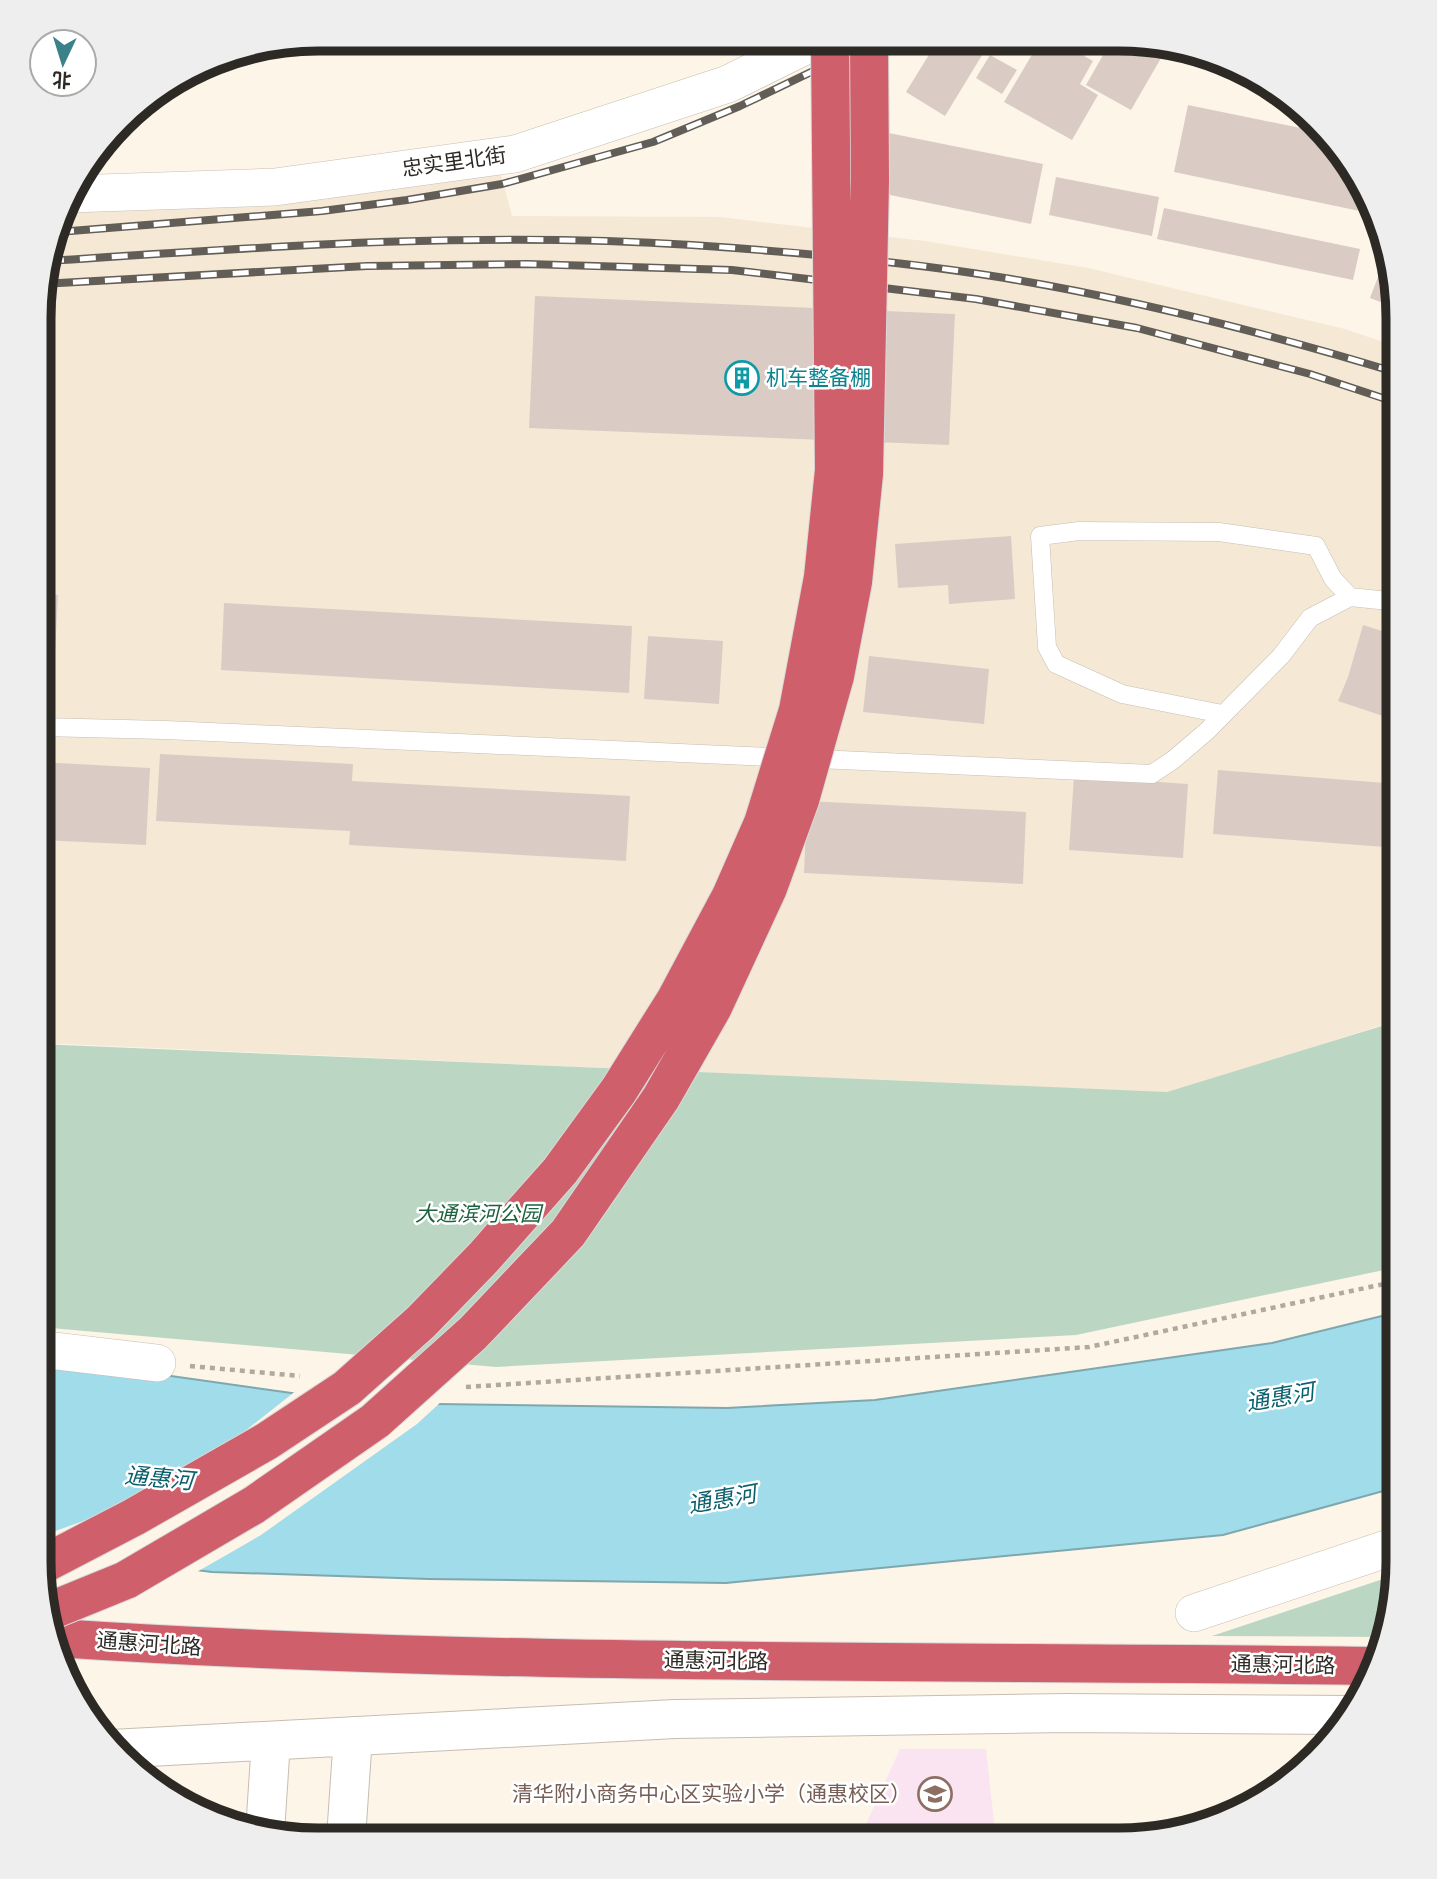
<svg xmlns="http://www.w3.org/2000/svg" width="1437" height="1879" font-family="Bitter,'Noto Sans SC',serif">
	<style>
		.built { fill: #f5e9d5 }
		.education { fill: #fbe4f1 }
		.green { fill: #bbd7c4 }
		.water { fill: #a0dce9; stroke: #7ea7ae; stroke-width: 2 }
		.pier { fill: #fdf5e8 }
		.building { fill: #daccc4 }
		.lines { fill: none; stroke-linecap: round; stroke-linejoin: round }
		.lane-casing { stroke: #c6beb2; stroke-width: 19 }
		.street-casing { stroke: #c6beb2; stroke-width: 38 }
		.secondary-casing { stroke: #c6beb2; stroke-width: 40 }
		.highway-casing { stroke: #d9d9d8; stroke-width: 40 }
		.path { stroke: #b0a99f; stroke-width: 4.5; stroke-dasharray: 5 5; stroke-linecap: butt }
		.lane { stroke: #fff; stroke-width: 18 }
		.street { stroke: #fff; stroke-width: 37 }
		.secondary { stroke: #fff; stroke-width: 38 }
		.highway { stroke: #cf5f6b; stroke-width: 38 }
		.rail-casing { stroke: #625e57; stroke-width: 8 }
		.rail { stroke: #fff; stroke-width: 5; stroke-dasharray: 16; stroke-linecap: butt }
		.highway-bridge-casing { stroke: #d9d9d8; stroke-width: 40; stroke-linecap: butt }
		.highway-bridge { stroke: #cf5f6b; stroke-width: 38 }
		.labels { text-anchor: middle; stroke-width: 5; stroke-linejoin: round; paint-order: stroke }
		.street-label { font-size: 21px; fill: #2d2a25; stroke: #fff }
		.culture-label { font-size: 21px; fill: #0d838f; stroke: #fff; text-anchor: start }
		.park-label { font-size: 21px; font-style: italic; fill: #1a623c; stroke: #fff }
		.education-label { font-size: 21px; fill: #785e54; stroke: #fff; text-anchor: end }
		.water-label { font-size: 23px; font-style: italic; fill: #0a5f6d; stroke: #fff }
		.rim { fill: none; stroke: #2d2a25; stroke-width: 9 }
	</style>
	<rect width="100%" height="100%" fill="#fdf5e8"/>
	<!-- built -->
	<path class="built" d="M500,170l12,46 208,1 205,24 163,27 257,61 53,18v673l-229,73 -1129,-50 1,-762 23,-69 229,-14z"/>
	<!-- education -->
	<path class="education" d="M900,1749h86l10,91h-137z"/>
	<!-- green -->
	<path class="green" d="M1398,1021v246l-322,68 -580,32 -457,-40v-283l1128,48z
		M1398,1574l-12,63 -174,-1z"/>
	<!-- water -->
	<path class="water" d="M1398,1312v175l-175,48 -497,48 -297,-4 -217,-7 -173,-22v-191l40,4 284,40 364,5 148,-8 397,-57z"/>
	<!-- pier -->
	<path class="pier" d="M297,1390l66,10 79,1 -25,23 -156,111 -66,38 -156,-20v-16l69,-25 90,-44z"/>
	<!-- building -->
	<path class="building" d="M938,40h25l21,12 -39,64 -39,-24z
		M1040,41h18l35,20 -13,23 18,11 -26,45 -68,-38z
		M1111,41h45l12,5 -37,64 -45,-25z
		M990,55l27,15 -15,24 -26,-16z
		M1188,105l142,29 40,60 4,20 -200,-42z
		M829,121l214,43 -12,60 -214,-44z
		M1056,177l103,20 -7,39 -103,-21z
		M1164,208l196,41 -7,31 -196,-41z
		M1381,269l7,2 8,37 -26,-10z
		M535,296l420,18 -6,131 -420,-17z
		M1011,536l4,63 -66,5 -1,-19 -50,3 -3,-44z
		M40,594l18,1 -4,78 -14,-1z
		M224,603l408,23 -3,67 -408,-23z
		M1363,625l35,11v85l-60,-20 10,-24z
		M648,636l75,5 -4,63 -75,-5z
		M869,656l120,13 -5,55 -121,-12z
		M160,754l193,10 -1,17 278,15 -4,65 -277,-16 1,-14 -194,-10z
		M40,762l110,6 -4,77 -106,-5z
		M1218,770l180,14v64l-185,-14z
		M1074,776l114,8 -5,74 -114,-8z
		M807,801l219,11 -3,72 -219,-11z"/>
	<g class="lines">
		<!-- lane casing -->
		<g class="lane-casing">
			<path id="lane" d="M1222,714l-100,-20 -66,-30 -9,-17 -7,-111 39,-5 140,1 97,14 17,33 17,18
				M40,727l125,3 987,44 21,-14 34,-29 74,-75 29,-38 40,-21 48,5"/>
		</g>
		<!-- street casing -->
		<g class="street-casing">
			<path id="street" d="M70,194l205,-7 240,-33 213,-70 89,-44
				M39,1349l118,14
				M1194,1613l204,-68"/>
		</g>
		<!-- secondary casing -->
		<g class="secondary-casing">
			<path id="secondary" d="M112,1749l563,-30 391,-6 286,2
				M265,1832l6,-91
				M346,1838l7,-102"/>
		</g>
		<!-- highway casing -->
		<g class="highway-casing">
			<path id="highway" d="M56,1638c440,29 880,22 1320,28"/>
		</g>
		<!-- path -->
		<path class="path" d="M190,1366l110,10
			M466,1387l623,-40 309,-66"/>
		<!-- lane -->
		<use href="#lane" class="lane"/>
		<!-- street -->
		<use href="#street" class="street"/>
		<!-- secondary -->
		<use href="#secondary" class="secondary"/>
		<!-- highway -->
		<use href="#highway" class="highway"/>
		<!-- rail casing -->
		<g class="rail-casing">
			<path id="rail" d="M58,232l264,-21 85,-11 95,-16 151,-42 87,-36 138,-66
				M48,261c213,-14 430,-30 644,-16 104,7 210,16 313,33 133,22 265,56 393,95
				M41,284l326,-18 160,-2 205,6 244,29 161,29 173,46 88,29"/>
		</g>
		<!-- rail -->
		<use href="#rail" class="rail"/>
		<!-- highway-bridge casing -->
		<g class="highway-bridge-casing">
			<path id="highway-bridge" d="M40,1566l94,-49 133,-76 80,-53 74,-66 62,-64 77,-87 59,-81 57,-91 55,-103 32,-73 35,-113 25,-133 11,-107 -4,-430
				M50,1611l76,-31 128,-75 121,-84 98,-88 95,-100 93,-135 52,-91 55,-119 32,-88 35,-124 18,-94 11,-108 6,-294 -1,-140"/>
		</g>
		<!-- highway-bridge -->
		<use href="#highway-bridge" class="highway-bridge"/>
	</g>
	<!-- icons -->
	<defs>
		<g id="building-ring" transform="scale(1.75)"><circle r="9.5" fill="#fff" stroke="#0f9aa8" stroke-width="1.5"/><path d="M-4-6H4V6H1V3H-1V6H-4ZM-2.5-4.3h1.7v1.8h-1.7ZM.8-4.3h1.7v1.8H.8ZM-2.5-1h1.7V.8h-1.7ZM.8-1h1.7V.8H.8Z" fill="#0f9aa8"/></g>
		<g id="school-ring" transform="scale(1.75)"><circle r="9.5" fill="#fff" stroke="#8d6e63" stroke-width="1.5"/><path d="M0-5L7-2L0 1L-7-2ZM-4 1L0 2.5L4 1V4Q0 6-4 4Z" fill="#8d6e63"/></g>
	</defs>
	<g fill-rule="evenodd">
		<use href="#building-ring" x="742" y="378"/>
		<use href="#school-ring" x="935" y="1794"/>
	</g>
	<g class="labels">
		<!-- street labels -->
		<g class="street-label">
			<text transform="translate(454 162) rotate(-8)" y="7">忠实里北街</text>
			<text transform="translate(149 1644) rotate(4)" y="7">通惠河北路</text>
			<text transform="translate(716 1661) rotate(1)" y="7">通惠河北路</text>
			<text transform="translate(1283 1665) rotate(1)" y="7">通惠河北路</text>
		</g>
		<!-- culture labels -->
		<g class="culture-label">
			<text x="766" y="385">机车整备棚</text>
		</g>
		<!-- park labels -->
		<g class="park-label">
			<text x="478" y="1221">大通滨河公园</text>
		</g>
		<!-- education labels -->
		<g class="education-label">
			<text x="911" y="1801">清华附小商务中心区实验小学（通惠校区）</text>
		</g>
		<!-- water labels -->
		<g class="water-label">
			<text transform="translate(1280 1397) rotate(-10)" y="8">通惠河</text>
			<text transform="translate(159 1478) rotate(5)" y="8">通惠河</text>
			<text transform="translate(722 1499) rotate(-10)" y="8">通惠河</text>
		</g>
	</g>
	<!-- crop -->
	<path d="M0 0H1437V1879H0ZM318 51H1119A267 267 0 0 1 1386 318V1561A267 267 0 0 1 1119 1828H318A267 267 0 0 1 51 1561V318A267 267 0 0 1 318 51Z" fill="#eee" fill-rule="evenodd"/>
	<path class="rim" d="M318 51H1119A267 267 0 0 1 1386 318V1561A267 267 0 0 1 1119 1828H318A267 267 0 0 1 51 1561V318A267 267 0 0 1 318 51Z"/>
	<!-- north arrow -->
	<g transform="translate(63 63) rotate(184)"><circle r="33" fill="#ffffff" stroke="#abaaa8" stroke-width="2"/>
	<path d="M0-5L12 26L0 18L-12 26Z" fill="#3a818a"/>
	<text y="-10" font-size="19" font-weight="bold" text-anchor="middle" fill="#2d2a25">北</text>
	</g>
</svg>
